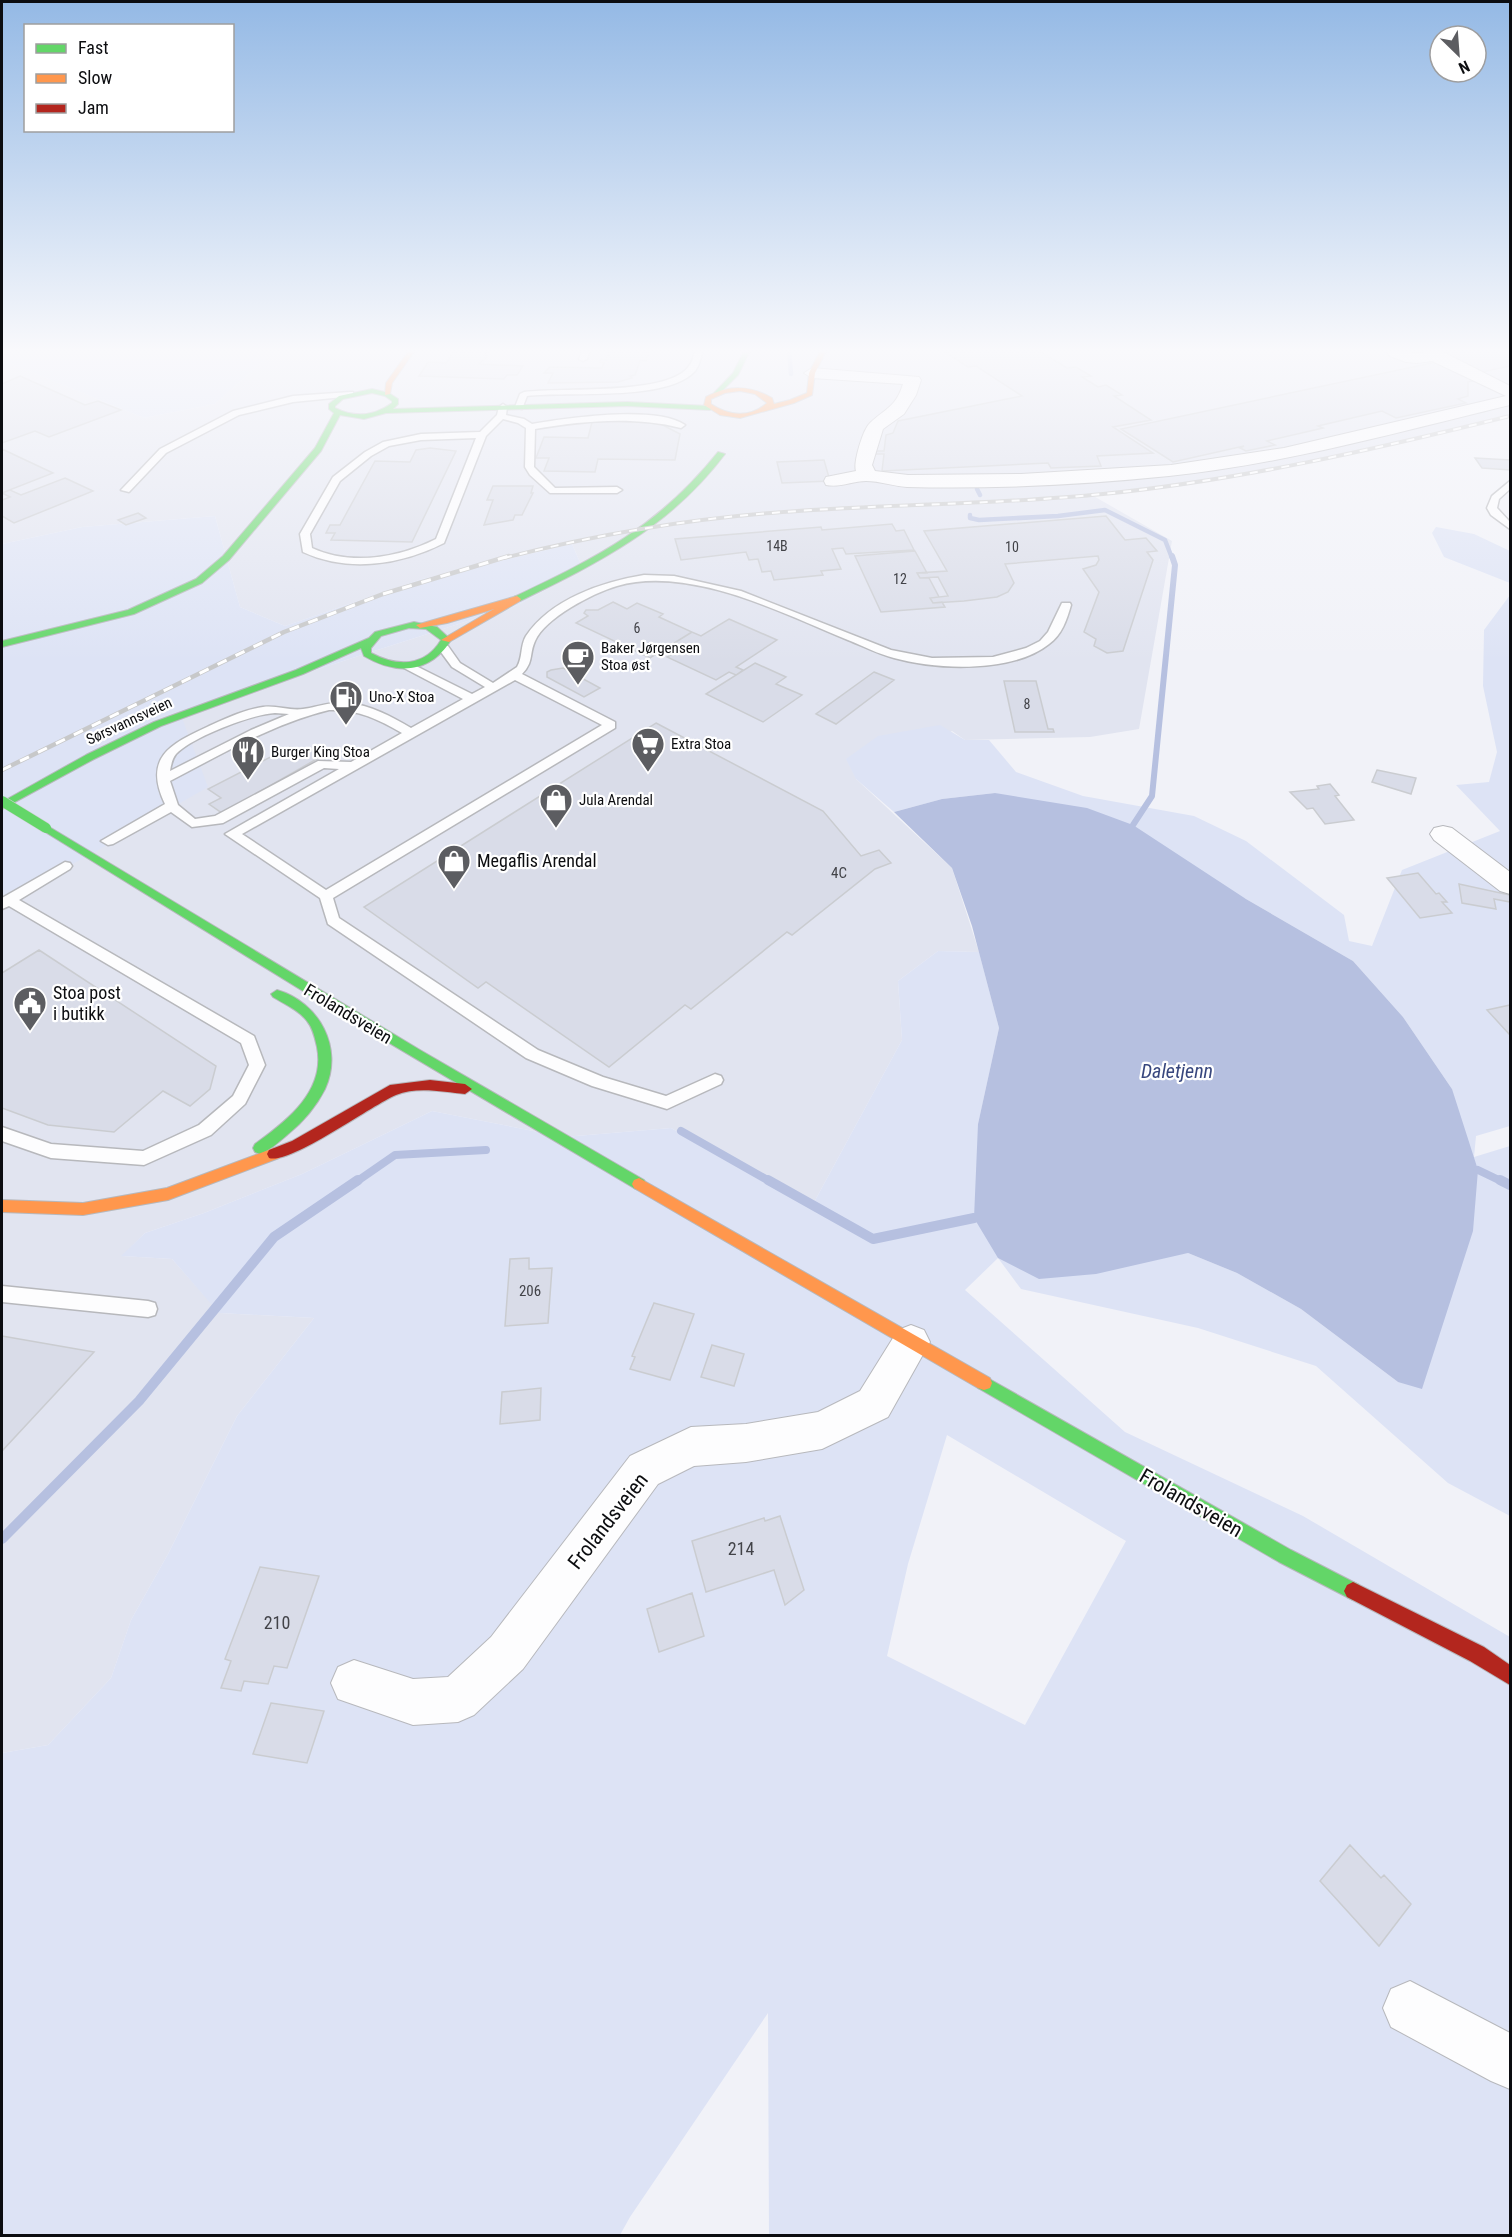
<svg xmlns="http://www.w3.org/2000/svg" width="1512" height="2237" font-family="'Roboto Condensed',sans-serif">
	<style>
		.built { fill: #e1e4f0 }
		.green { fill: #dde3f5; fill-rule: evenodd }
		.water { fill: #b6c0e0 }
		.lines { fill: none; stroke-linecap: round; stroke-linejoin: round }
		.stream-far3 { stroke: #b6c0e0; stroke-width: 4.5 }
		.stream-far2 { stroke: #b6c0e0; stroke-width: 6 }
		.stream-far1 { stroke: #b6c0e0; stroke-width: 8 }
		.stream { stroke: #b6c0e0; stroke-width: 10 }
		.building { fill: #d9dce8; stroke: #caccd0; stroke-width: 1.5 }
		.lane-casing { stroke: #b7b8bc; stroke-width: 3 }
		.street-casing { stroke: #b7b8bc; stroke-width: 2 }
		.fast-casing { stroke: #b7b8bc; stroke-width: 2 }
		.slow-casing { stroke: #b7b8bc; stroke-width: 2 }
		.jam-casing { stroke: #b7b8bc; stroke-width: 2 }
		.lane { fill: #fdfdfe; fill-rule: evenodd }
		.street { fill: #fdfdfe; fill-rule: evenodd }
		.fast { fill: #63d668; fill-rule: evenodd }
		.slow { fill: #ff974d; fill-rule: evenodd }
		.jam { fill: #b3261e; fill-rule: evenodd }
		.rail-far1-casing { stroke: #c7c8c9; stroke-width: 4 }
		.rail-casing { stroke: #c7c8c9; stroke-width: 4.5 }
		.rail-far1 { stroke: #fff; stroke-width: 2; stroke-dasharray: 8; stroke-linecap: butt }
		.rail { stroke: #fff; stroke-width: 3; stroke-dasharray: 10; stroke-linecap: butt }
		.fast-bridge-casing { stroke: #cecfd2; stroke-width: 11; stroke-linecap: butt }
		.fast-bridge { stroke: #63d668; stroke-width: 10 }
		.labels { text-anchor: middle; stroke-width: 4.5; stroke-linejoin: round; paint-order: stroke }
		.far-number-label { font-size: 14px; fill: #424348 }
		.far-poi-label { font-size: 15px; fill: #0c0d10; stroke: #fff; text-anchor: start }
		.far-street-label { font-size: 15px; fill: #0c0d10; stroke: #fff }
		.number-label { font-size: 15px; fill: #424348 }
		.poi-label { font-size: 18px; fill: #0c0d10; stroke: #fff; text-anchor: start }
		.street-label { font-size: 18px; fill: #0c0d10; stroke: #fff }
		.near-number-label { font-size: 18px; fill: #424348 }
		.water-label { font-size: 20px; font-style: italic; fill: #38477e; stroke: #fff }
		.near-street-label { font-size: 21px; fill: #0c0d10; stroke: #fff }
	</style>
	<rect width="100%" height="100%" fill="#f1f2f8"/>
	<!-- built -->
	<path class="built" d="M277,349h1233v67l-182,42 -145,28 -93,8 82,47 -33,188 -49,8 -125,3 -13,-9 -96,48 96,89 27,84 -41,-1 -40,30 4,59 -90,166 -141,-78 -107,9 -132,-26 -130,63 -98,39 -59,20 -23,23 50,3 48,54 94,5 -77,98 -69,138 -37,66 -20,58 -63,67 -46,8v-859h9l171,-177 80,-30 256,-82 65,-36 -11,-25 -150,35 -137,47 -45,-19 -25,-91 -133,11 -80,17v-184l142,58 71,-14z"/>
	<!-- green -->
	<path class="green" d="M2,349h275l-62,55 -71,14 -142,-58z
		M215,516l25,91 45,19 137,-47 150,-35 11,25 -65,36 -256,82 -80,31 26,69 -120,69 -77,39 -9,-1v-350l80,-17z
		M1436,527l38,7 36,17v32l-66,-26 -12,-24z
		M1510,595v531l-34,10 -2,21 36,-11v370l-62,-33 -132,-117 -118,-38 -177,-39 -23,-31 -33,32 160,142 178,84 207,121v598h-741l-1,-222 -138,204 -10,18 -618,1v-483l46,-8 63,-67 20,-58 37,-66 69,-138 77,-98 -95,-5 -47,-54 -51,-3 24,-23 59,-20 98,-39 130,-63 132,26 107,-9 141,78 90,-166 -4,-59 40,-30 41,1 20,76 -21,96 195,131 15,-2 49,20 64,36 97,73 54,-293 -49,-72 -50,-56 -107,-62 -251,-106 -53,6 -48,13 -38,-33 -10,-20 32,-23 62,-11 25,15h24l27,32 67,24 111,20 52,25 98,74 5,26 23,5 30,-76 98,-39 -44,-46 33,-3 8,-30 -14,-66 1,-56zM947,1435l179,106 -101,184 -138,-69 21,-92z"/>
	<!-- water -->
	<path class="water" d="M995,793l92,15 46,17 113,74 107,62 50,56 49,72 26,81 -5,61 -51,158 -24,-7 -97,-73 -64,-36 -49,-20 -92,21 -57,5 -41,-21 -24,-40 4,-94 21,-96 -27,-102 -20,-58 -58,-56 48,-13z"/>
	<g class="lines">
		<!-- stream-far3 -->
		<path class="stream-far3" d="M789,349l2,25
			M977,489l3,6
			M970,515v3l9,2 79,-4 47,-6 60,30 7,18"/>
		<!-- stream-far2 -->
		<path class="stream-far2" d="M1133,825l19,-29 23,-231 -3,-9"/>
		<!-- stream-far1 -->
		<path class="stream-far1" d="M681,1131l90,51
			M1478,1170l25,12
			M356,1182l39,-27 91,-5"/>
		<!-- stream -->
		<path class="stream" d="M768,1180l105,59 101,-21
			M1500,1180l10,5
			M2,1539l137,-138 135,-164 84,-57"/>
	</g>
	<!-- building -->
	<path class="building" d="M455,349l33,1 -4,6h4l-9,8 44,2 -6,9h-10l-3,4 -85,-3 9,-14 18,1z
		M610,349h40l-4,12h-6l-5,14 -5,1 2,2 -14,4 -70,1 5,-10h-9l6,-6 52,1 2,-5 -4,-1 1,-3 5,1z
		M950,349h92l1,1 -4,1 28,17 9,-1 15,9 -9,1 16,10 8,-2 16,10 -8,1 37,24 -38,7 40,26 -56,3 4,10 -50,2 -3,-5 -166,8 2,-17h-8v-3h8l2,-16 7,-2 5,-12 124,-25 -46,-30 -8,1 -23,-15 7,-1z
		M1449,349h61v17l-28,6 -33,-16 4,-2z
		M1441,361l40,18 -13,3v14l-10,3 8,4 -70,15 -14,-7 -64,15 5,2 -56,13 8,4 -29,6 -6,-3 4,-2 -71,16 -52,-33z
		M20,376l65,29 13,-4 23,9 -72,27 -14,-6 -33,12v-59z
		M595,421l62,1 23,12 -5,26 -77,-1 -3,13 -51,-1 5,-13h-13l8,-21 44,1 4,-16z
		M430,448l26,3 -44,91 -81,-2 4,-7h-9l4,-8h10l35,-64 35,1 6,-12z
		M2,449l51,24 -51,20z
		M1475,458l35,2v10l-28,-2z
		M824,460l6,21 -48,2 -5,-21z
		M65,478l28,13 -79,32 -12,-7v-16l8,-3 -8,-4 8,-3 11,5z
		M493,486h40l-2,7h2l-11,22h-7l-2,5 -29,5 9,-25h-6z
		M138,513l8,5 -20,7 -8,-5z
		M1106,516l19,24 21,-2 11,13 -10,1 6,8 -30,91 -16,2 -13,-7 2,-7 -12,-7 15,-40 -16,-23 13,-4 3,-5 -1,-4 -93,8 9,19 -6,9 -11,5 -33,4 -31,2 -3,-5 18,-2 -10,-19 -18,1 -3,-5 30,-2 -23,-40z
		M892,524l4,7 8,-1 10,20 -68,4 -3,-6 -11,1 9,20 -20,2 2,4 -49,5 -3,-9 -9,1 -4,-13 -9,1 -3,-8 -65,8 -6,-21 146,-12 1,3z
		M915,551l12,22h-10l3,5h9l10,19 -9,1 3,5 9,-1 3,5 -64,5 -26,-56z
		M613,602l14,7 10,-6 26,11 -4,3 33,15 -42,26 -74,-35 12,-7 -4,-3 2,-3h12z
		M729,619l48,21 -41,27 7,3 -7,5 -7,-3 -13,8 -49,-23 5,-3 -9,-4 29,-18 9,4z
		M755,663l31,14 -10,7 26,11 -39,27 -57,-28z
		M563,668l2,1 35,19 -16,9 -37,-20v-5l4,-2z
		M874,672l20,8 -58,44 -20,-10z
		M1004,681h32l12,48h5l1,3h-39z
		M656,723l167,88 38,45 18,-6 12,13 -16,6 -83,66 -5,-3 -96,77 -6,-4 -76,62 -123,-85 -8,6 -114,-81z
		M290,747l9,6 10,-5 13,8 -100,57 -13,-9 12,-6 -13,-9z
		M1377,770l39,8 -5,16 -39,-12z
		M1330,784l9,11 -4,1 19,24 -29,4 -12,-16 -6,1 -17,-17 29,-3 -2,-3z
		M1418,873l18,21 3,-1 8,9h-5l10,11 -32,5 -33,-40z
		M1459,884l51,11v7l-16,-3 2,10 -34,-6z
		M39,950l177,116 -6,23 -20,17 -27,-15 -49,41 -66,-7 -46,-17v-135z
		M1510,1005v30l-23,-25z
		M529,1258v11l23,-1 -4,55 -43,3 5,-67z
		M654,1303l40,11 -24,66 -40,-11 5,-12 -3,-1z
		M2,1336l92,16 -92,99z
		M712,1345l32,9 -10,32 -33,-9z
		M541,1388l-1,32 -40,4 2,-32z
		M780,1516l24,74 -19,15 -11,-35 -68,22 -14,-51 72,-23 1,3z
		M260,1567l59,9 -32,92 -13,-2 -6,18 -24,-3 -3,10 -20,-3 10,-27 -6,-2z
		M692,1593l12,43 -45,16 -12,-43z
		M271,1703l53,8 -17,52 -54,-9z
		M1350,1845l31,33 3,-3 27,29 -32,42 -59,-65z"/>
	<g class="lines">
		<!-- lane casing -->
		<g class="lane-casing">
			<path id="lane" d="M583,349h8l-4,10 -4,2 -4,-2z
				M695,349h8c-2,7 -3,16 -8,22 -28,31 -127,20 -168,25l-5,13 -7,-2 5,-13 4,-2c36,-5 145,4 165,-26 4,-4 5,-11 6,-17z
				M350,392h3v4l-60,6 -54,13 -73,38 -37,39 -8,-2 39,-41 73,-38 60,-15z
				M503,404l4,3 -1,8 18,4 8,5c35,-6 124,-19 153,1l-4,3c-48,-12 -98,-7 -146,1l-1,38 21,21 62,-1 5,3 -5,3h-67l-20,-18 -5,-8 1,-39 -8,-5 -15,-4 -17,17 -42,107c-43,22 -96,30 -141,9l-3,-18 33,-57 32,-25 18,-10 38,-8 59,-2 17,-17 2,-8zM476,438l-40,101c-38,19 -85,27 -124,9l-2,-14 30,-53 31,-25 18,-10 32,-6z
				M1510,481v8l-11,10 -2,9 13,14v7l-19,-14 -4,-7 5,-12z
				M644,575l30,1 67,15 150,59 41,8 61,-1 33,-9 14,-7 8,-9 14,-29h8l1,2c-4,14 -9,30 -22,39 -36,29 -112,26 -155,14 -16,-4 -31,-12 -46,-18 -66,-27 -159,-75 -231,-54 -24,7 -72,32 -82,55 -6,13 -1,21 -13,33l93,48v6l-282,170 6,20 199,132 65,27 63,19 49,-22 6,2 2,4 -2,4 -54,25 -75,-23 -66,-28 -198,-134 -8,-26 -95,-64 114,-65 -15,-1 -101,55 -31,4 -21,-15 -58,32 -5,1 -7,-4 64,-37c-22,-46 5,-60 42,-77 18,-8 36,-17 56,-20 13,-2 27,4 40,2 16,-2 29,-8 45,-6 23,2 44,14 63,25l52,-29 -59,-31v-4h8l60,30 13,-7 -33,-20 -14,-19 2,-2h8l12,17 33,20 24,-16c6,-10 3,-21 9,-31 25,-37 76,-54 118,-61zM515,680l87,45 -276,165 -84,-56zM329,710c28,-1 49,9 73,23l-51,29 -33,-1 -103,55 -20,3 -17,-14 -8,-24c52,-27 102,-57 159,-71zM275,713l14,1 -38,16 -81,41c1,-6 2,-12 6,-17 16,-17 76,-40 99,-41z
				M65,862l5,1 2,3 -2,3 -51,31 235,136 11,29 -20,39 -34,31 -67,30 -93,-7 -49,-17v-14l49,17 92,7 56,-26 34,-29 16,-31 -8,-22 -232,-137 -7,3v-11z
				M2,1286l146,15 7,2 2,6 -2,6 -7,2 -146,-15z"/>
		</g>
		<!-- street casing -->
		<g class="street-casing">
			<path id="street" d="M1384,349c14,0 26,5 40,4l-3,-4h16l73,37v19c-112,27 -225,59 -341,71 -86,9 -175,13 -262,11 -14,-1 -27,-6 -41,-6 -13,0 -26,7 -40,4l-2,-4 2,-4 30,-6c-3,-8 7,-42 14,-48 16,-15 26,-16 33,-39l-91,-6 -8,-5 8,-5 107,9 2,3 -5,15 -12,19 -21,15 -11,36 3,6 33,4 113,-1 150,-9 113,-17 222,-52 -74,-35 -15,2 -11,-1 -16,-6z
				M1443,826l9,2 58,44v22l-10,-3 -66,-51 -4,-6 4,-6z
				M911,1325l13,5 6,12 -42,75 -66,32 -76,13 -52,4 -36,18 -135,185 -49,46 -16,7 -45,3 -75,-26 -7,-16 7,-16 16,-7 59,19 35,-2 43,-40 139,-181 61,-29 55,-3 72,-12 42,-21 38,-61z
				M1410,1981l100,52v56l-19,-8 -100,-54 -8,-19 8,-19z"/>
		</g>
		<!-- fast casing -->
		<g class="fast-casing">
			<path id="fast" d="M745,349h6l-13,26 -20,20h-4v-2l19,-20z
				M372,389l17,4 9,6v5l-5,5 234,-7 83,4 3,2 -3,2 -83,-4 -241,7 -22,6 -24,-4 -19,36 -92,109 -27,23 -68,31 -132,33v-6l126,-31 68,-31 27,-23 92,-108 19,-35 -5,-4v-5l10,-8zM372,393l13,3 7,5v2c-18,13 -37,15 -57,5v-2l8,-7z
				M718,452l7,2c-55,73 -125,108 -205,147h-6v-4c84,-40 144,-70 204,-145z
				M414,622l23,5 14,13c-21,34 -55,35 -87,16l-3,-8 -58,26 -142,52 -67,33 -92,50v-7l84,-47 68,-33 142,-52 73,-32 6,-6zM409,628l17,1 15,11c-16,27 -44,27 -70,13v-5l10,-12z
				M46,825l374,225 224,130 2,4 -2,4 -5,2 -5,-2 -297,-176 -295,-182 -1,-2z
				M277,990c42,12 67,58 48,99 -9,18 -23,34 -38,46 -8,7 -17,15 -27,19l-5,-2 -2,-4 2,-4c32,-23 71,-53 62,-97 -2,-9 -4,-19 -10,-26 -8,-11 -23,-17 -34,-24l-2,-3z
				M984,1376l307,174 68,35 3,6 -3,6 -6,3 -6,-3 -68,-35 -301,-174 -2,-5 2,-5z"/>
		</g>
		<!-- slow casing -->
		<g class="slow-casing">
			<path id="slow" d="M410,349h6l-24,34 -2,11 -5,1 1,-12z
				M821,349h6l-12,24 -3,22 -18,8 -54,15 -20,-3 -16,-10 2,-8c23,-12 43,-12 66,1l2,6 16,-4 17,-7 2,-20zM740,391l15,3 12,9c-17,15 -38,13 -56,1v-5l14,-6z
				M517,596l4,3 -1,2 -71,41 -8,-2 53,-31 -47,14 -27,5 -4,-3z
				M274,1148l5,2 2,4 -2,4 -111,42 -85,15 -81,-3v-12l81,3 84,-15z
				M639,1178l351,200 2,5 -2,5 -6,2 -6,-2 -344,-200 -2,-4 2,-4z"/>
		</g>
		<!-- jam casing -->
		<g class="jam-casing">
			<path id="jam" d="M430,1080l35,4 7,5 -7,5c-21,-2 -48,-8 -69,1 -24,10 -106,70 -127,63l-2,-4 2,-4 23,-9 98,-56z
				M1353,1582l131,65 26,18v20l-40,-24 -123,-64 -3,-6 3,-6z"/>
		</g>
		<!-- lane -->
		<use href="#lane" class="lane"/>
		<!-- street -->
		<use href="#street" class="street"/>
		<!-- fast -->
		<use href="#fast" class="fast"/>
		<!-- slow -->
		<use href="#slow" class="slow"/>
		<!-- jam -->
		<use href="#jam" class="jam"/>
		<!-- rail-far1 casing -->
		<g class="rail-far1-casing">
			<path id="rail-far1" d="M504,558c87,-22 177,-38 267,-45 110,-9 222,-8 332,-19 138,-14 273,-45 407,-78"/>
		</g>
		<!-- rail casing -->
		<g class="rail-casing">
			<path id="rail" d="M2,770l282,-138 99,-38 126,-38"/>
		</g>
		<!-- rail-far1 -->
		<use href="#rail-far1" class="rail-far1"/>
		<!-- rail -->
		<use href="#rail" class="rail"/>
		<!-- fast-bridge casing -->
		<g class="fast-bridge-casing">
			<path id="fast-bridge" d="M2,801l44,27"/>
		</g>
		<!-- fast-bridge -->
		<use href="#fast-bridge" class="fast-bridge"/>
	</g>
	<!-- sky -->
	<linearGradient id="sky" x2="0" y2="1"><stop stop-color="#94b9e5"/><stop offset="0.53" stop-color="#f9f9fc"/><stop offset="1" stop-color="#f9f9fc" stop-opacity="0"/></linearGradient>
	<rect width="1512" height="662" fill="url(#sky)"/>
	<!-- icons -->
	<defs>
		<g id="cafe-pin" transform="scale(1.725)"><path d="M0 17L-7.5 6A9.5 9.5 0 1 1 7.5 6Z" fill="#5c5d61" stroke="#fff"/><path d="M-5.5-4.5H6V0H3Q3 3.5 0 3.5H-2.5Q-5.5 3.5-5.5 0ZM3-3.2v2h1.7v-2ZM-6 4.5H4V6H-6Z" fill="#fff"/></g>
		<g id="fuel-pin" transform="scale(1.725)"><path d="M0 17L-7.5 6A9.5 9.5 0 1 1 7.5 6Z" fill="#5c5d61" stroke="#fff"/><path d="M-5.5-6h7V0h2V4h1.3V-2.5L3-4.5l.8-.8L6-3V5H2.5V1h-1V6h-7ZM-4.2-4.7v3.2H.2V-4.7Z" fill="#fff"/></g>
		<g id="supermarket-pin" transform="scale(1.725)"><path d="M0 17L-7.5 6A9.5 9.5 0 1 1 7.5 6Z" fill="#5c5d61" stroke="#fff"/><path d="M-6-5.5h2.5l.6 2H6L4.5 2H-2.5L-4.4-4H-6ZM-1.5 3.2a1.3 1.3 0 1 0 .1 0ZM3 3.2a1.3 1.3 0 1 0 .1 0Z" fill="#fff"/></g>
		<g id="restaurant-pin" transform="scale(1.725)"><path d="M0 17L-7.5 6A9.5 9.5 0 1 1 7.5 6Z" fill="#5c5d61" stroke="#fff"/><path d="M-5-6h1v4h1v-4h1v4h1v-4h1v5L-1.5 .5V6h-2V.5L-5-1ZM5-6V6H3V1.5H1.5Q1.5-4 5-6Z" fill="#fff"/></g>
		<g id="shop-pin" transform="scale(1.725)"><path d="M0 17L-7.5 6A9.5 9.5 0 1 1 7.5 6Z" fill="#5c5d61" stroke="#fff"/><path d="M-5-2.5h2.3a2.7 3.5 0 0 1 5.4 0H5L5.5 6h-11ZM-1.5-2.5h3a1.5 2.3 0 0 0-3 0Z" fill="#fff"/></g>
		<g id="civic-pin" transform="scale(1.725)"><path d="M0 17L-7.5 6A9.5 9.5 0 1 1 7.5 6Z" fill="#5c5d61" stroke="#fff"/><path d="M-.6-6.5H3V-4.5H.6V-3L4-1V1h2V6H-6V1h2V-1L-.6-3ZM-1.2 2.5V6h2.4V2.5Z" fill="#fff"/></g>
	</defs>
	<g fill-rule="evenodd">
		<use href="#cafe-pin" x="578" y="657"/>
		<use href="#fuel-pin" x="346" y="697"/>
		<use href="#supermarket-pin" x="648" y="744"/>
		<use href="#restaurant-pin" x="248" y="752"/>
		<use href="#shop-pin" x="556" y="800"/>
		<use href="#shop-pin" x="454" y="861"/>
		<use href="#civic-pin" x="30" y="1003"/>
	</g>
	<g class="labels">
		<!-- far-number labels -->
		<g class="far-number-label">
			<text x="777" y="551">14B</text>
			<text x="1012" y="552">10</text>
			<text x="900" y="584">12</text>
			<text x="637" y="633">6</text>
			<text x="1027" y="709">8</text>
		</g>
		<!-- far-poi labels -->
		<g class="far-poi-label">
			<text x="601" y="653">Baker Jørgensen<tspan x="601" dy="17">Stoa øst</tspan></text>
			<text x="369" y="702">Uno-X Stoa</text>
			<text x="671" y="749">Extra Stoa</text>
			<text x="271" y="757">Burger King Stoa</text>
			<text x="579" y="805">Jula Arendal</text>
		</g>
		<!-- far-street labels -->
		<g class="far-street-label">
			<text transform="translate(129 721) rotate(-25)" y="5">Sørsvannsveien</text>
		</g>
		<!-- number labels -->
		<g class="number-label">
			<text x="839" y="878">4C</text>
			<text x="530" y="1296">206</text>
		</g>
		<!-- poi labels -->
		<g class="poi-label">
			<text x="477" y="867">Megaflis Arendal</text>
			<text x="53" y="999">Stoa post<tspan x="53" dy="21">i butikk</tspan></text>
		</g>
		<!-- street labels -->
		<g class="street-label">
			<text transform="translate(348 1014) rotate(31)" y="6">Frolandsveien</text>
		</g>
		<!-- near-number labels -->
		<g class="near-number-label">
			<text x="741" y="1555">214</text>
			<text x="277" y="1629">210</text>
		</g>
		<!-- water labels -->
		<g class="water-label">
			<text x="1177" y="1078">Daletjenn</text>
		</g>
		<!-- near-street labels -->
		<g class="near-street-label">
			<text transform="translate(1191 1503) rotate(30)" y="7">Frolandsveien</text>
			<text transform="translate(608 1521) rotate(-52)" y="7">Frolandsveien</text>
		</g>
	</g>
	<!-- border -->
	<rect width="1512" height="2237" fill="none" stroke="#0c0d10" stroke-width="6"/>
	<!-- legend -->
	<rect x="24" y="24" width="210" height="108" fill="#ffffff" stroke="#9e9e9f" stroke-width="1.5"/>
	<rect x="36" y="44" width="30" height="9" fill="#63d668" stroke="#9e9e9f" stroke-width="1.5"/>
	<text x="78" y="54" font-size="18" fill="#0c0d10">Fast</text>
	<rect x="36" y="74" width="30" height="9" fill="#ff974d" stroke="#9e9e9f" stroke-width="1.5"/>
	<text x="78" y="84" font-size="18" fill="#0c0d10">Slow</text>
	<rect x="36" y="104" width="30" height="9" fill="#b3261e" stroke="#9e9e9f" stroke-width="1.5"/>
	<text x="78" y="114" font-size="18" fill="#0c0d10">Jam</text>
	<!-- north arrow -->
	<g transform="translate(1458 54) rotate(155)"><circle r="28" fill="#ffffff" stroke="#9e9e9f" stroke-width="1.5"/>
	<path d="M0-4.5L10 22L0 15L-10 22Z" fill="#5c5d61"/>
	<text y="-9" font-size="16" font-weight="bold" text-anchor="middle" fill="#0c0d10">N</text>
	</g>
</svg>
